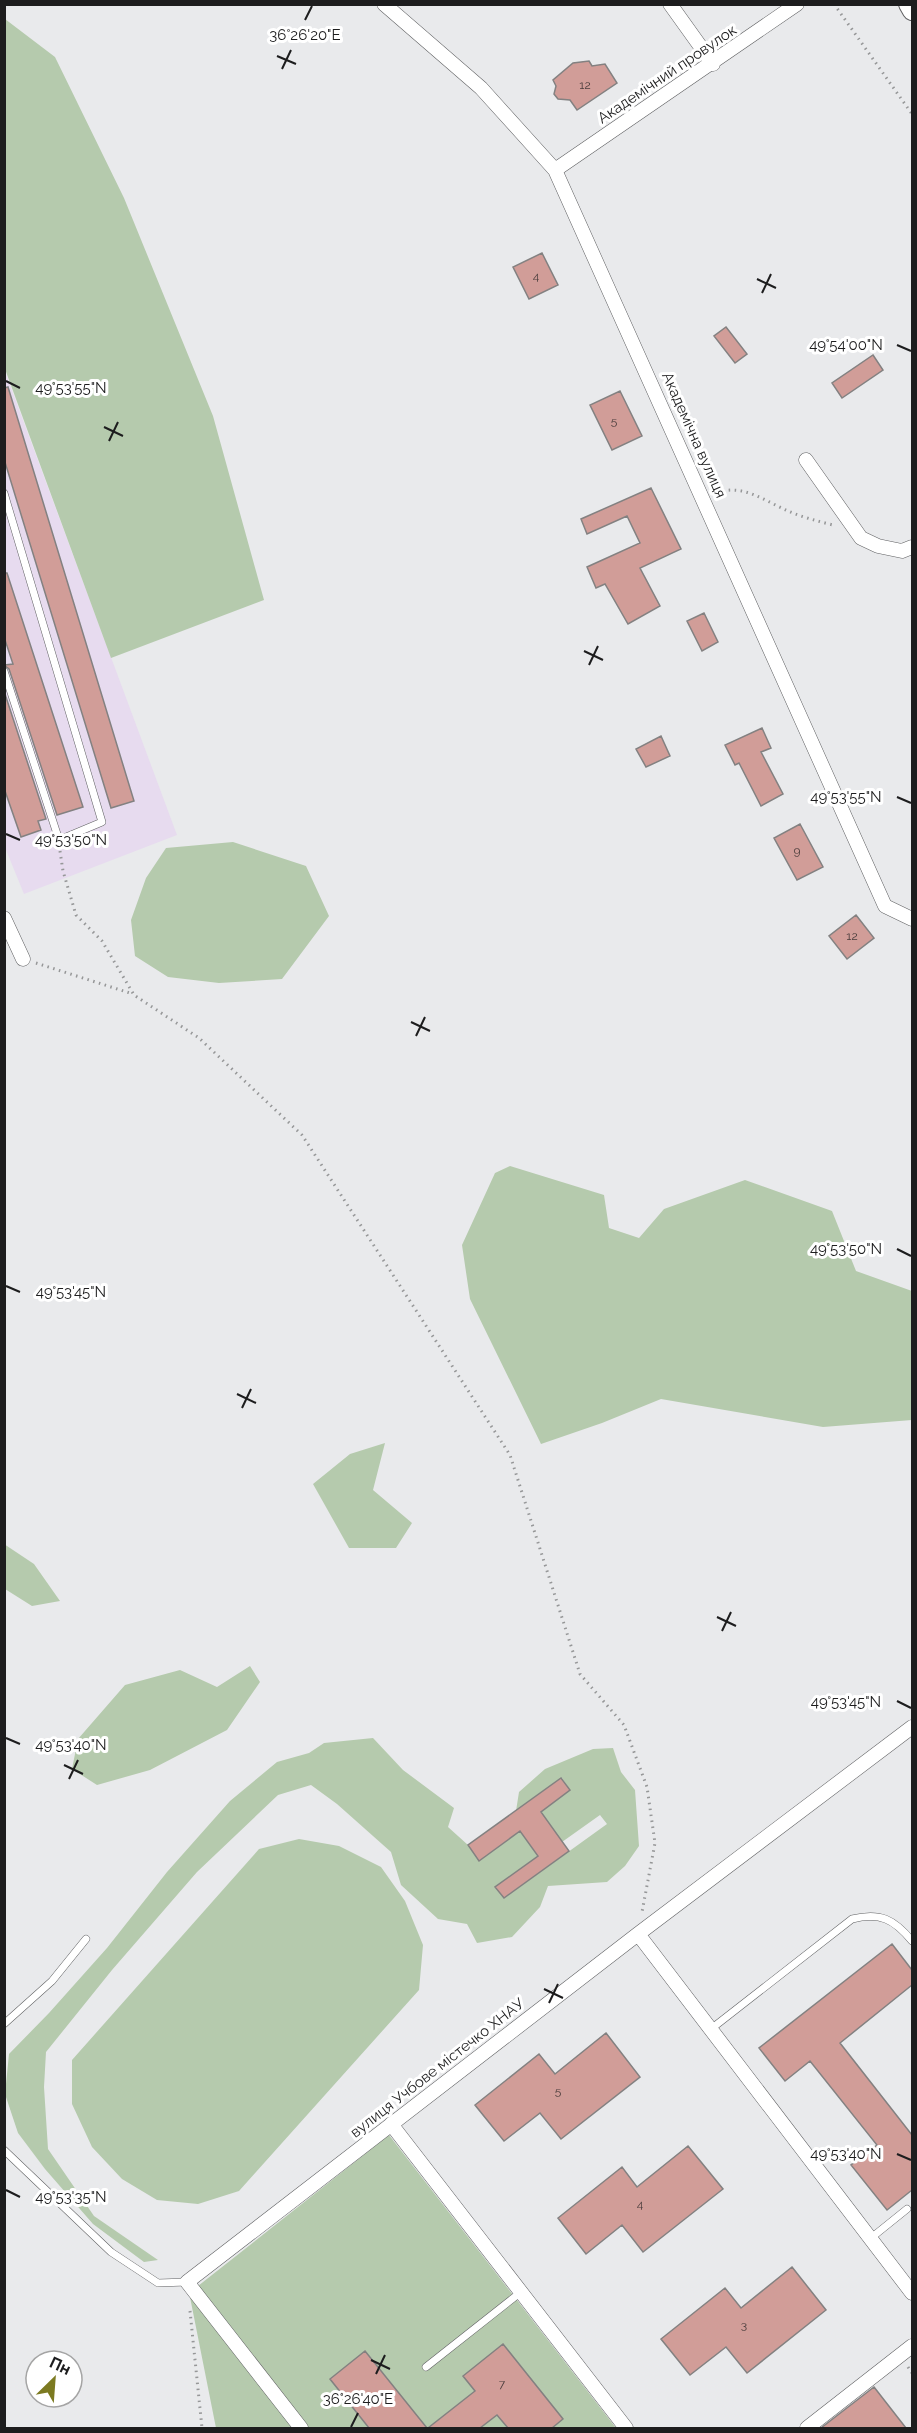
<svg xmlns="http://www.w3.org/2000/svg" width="917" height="2433" font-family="Raleway,sans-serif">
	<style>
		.industrial { fill: #e7dbef }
		.green { fill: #b5caad }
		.building { fill: #d19d98; stroke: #838181; stroke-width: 1.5 }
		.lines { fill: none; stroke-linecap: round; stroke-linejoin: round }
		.service-casing { stroke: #606163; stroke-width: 8 }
		.minor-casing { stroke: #606163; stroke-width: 15 }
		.tertiary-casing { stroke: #606163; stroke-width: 20 }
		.path { stroke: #969798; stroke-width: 3; stroke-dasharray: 1.5 4.5; stroke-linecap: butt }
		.service { stroke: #fff; stroke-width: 7 }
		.minor { stroke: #fff; stroke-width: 14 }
		.tertiary { stroke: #fff; stroke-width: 18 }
		.ticks { fill: none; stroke: #1d1d1e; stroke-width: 2 }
		.labels { text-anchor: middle; stroke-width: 6; stroke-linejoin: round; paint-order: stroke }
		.number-label { font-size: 12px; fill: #4a3d3c }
		.street-label { font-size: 15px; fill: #1d1d1e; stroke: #fff }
		.ticks-label { font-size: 15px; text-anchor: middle; fill: #1d1d1e; stroke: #fff; stroke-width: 6; stroke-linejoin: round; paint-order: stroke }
	</style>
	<rect width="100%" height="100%" fill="#e9eaec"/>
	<!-- industrial -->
	<path class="industrial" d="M4,369l173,466 -153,59 -20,-49z"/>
	<!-- green -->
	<path class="green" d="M5,19l50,38 69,141 89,218 51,184 -153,58 -106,-289z
		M233,842l73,24 23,50 -47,63 -63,4 -51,-6 -33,-21 -4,-36 15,-42 20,-30z
		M510,1166l94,29 5,33 30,10 25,-29 81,-29 87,31 24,60 56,20v129l-89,7 -162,-28 -59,24 -61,21 -71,-145 -8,-54 33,-72z
		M385,1443l-12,47 39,33 -16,25h-47l-36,-64 37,-30z
		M4,1544l30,20 26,37 -28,5 -27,-17z
		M250,1666l10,16 -33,48 -77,40 -53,15 -25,-16 6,-30 47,-54 55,-15 37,17z
		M373,1738l30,32 51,38 -6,19 20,18 11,15 41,-29 18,25 -42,31 8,11 103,-74 -7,-9 -38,27 -21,-30 29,-22 -8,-12 -46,33 3,-19 26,-23 48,-20 20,-1 8,24 14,18 4,56 -14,20 -18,16 -59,4 -8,21 -28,30 -35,6 -10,-19 -29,-5 -37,-34 -10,-33 -54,-48 -26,-19 -33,10 -81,77 -85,98 -66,82 -2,35 4,62 46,67 64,44 -14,2 -51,-38 -48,-55 -27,-36 -13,-39 4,-40 40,-41 58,-65 60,-76 63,-71 47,-39 32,-9 15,-10z
		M299,1839l40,7 42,21 24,34 18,44 -4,45 -180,201 -41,13 -41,-4 -35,-21 -30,-32 -20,-43v-44l187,-211z
		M389,2135l227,293h-308l-110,-142z
		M187,2282l114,146h-85z"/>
	<!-- building -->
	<path class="building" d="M589,61l3,5 13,-2 12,19 -40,27 -7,-10 -12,-1 -4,-5 2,-8 -3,-6 20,-17z
		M542,253l16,32 -29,14 -16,-32z
		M726,327l21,27 -12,9 -21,-27z
		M873,355l10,15 -41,28 -10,-15z
		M8,387l126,414 -23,7 -107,-349v-71z
		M620,391l22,45 -30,14 -22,-45z
		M651,488l30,61 -41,19 20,38 -32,18 -23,-40 -9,4 -9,-21 53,-24 -13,-27 -40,18 -6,-15z
		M4,573h3l76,234 -26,8 -48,-146 -5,-4 9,-1 -9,-27z
		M704,613l14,29 -16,9 -15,-30z
		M4,691l42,128 -8,2 3,9 -20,7 -17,-49z
		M762,728l9,20 -10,4 22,42 -22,12 -22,-43 -4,2 -10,-20z
		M661,736l9,20 -24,11 -10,-18z
		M800,824l23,43 -26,13 -23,-42z
		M856,915l18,23 -27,21 -18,-23z
		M561,1778l9,12 -29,22 28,39 -65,47 -9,-11 43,-31 -18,-25 -41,30 -11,-16z
		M892,1944l20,26v15l-72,58 72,92v55l-25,20 -36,-45 26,-20 -67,-84 -25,20 -26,-33z
		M606,2033l34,44 -79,62 -21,-26 -36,28 -29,-36 64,-51 16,20z
		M688,2146l35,43 -80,63 -21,-27 -36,29 -28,-36 64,-51 15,20z
		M792,2267l34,43 -79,63 -21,-26 -36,28 -29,-36 64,-51 16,20z
		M503,2344l60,75 -11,9h-44l-11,-13 -17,13h-52l47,-37 -12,-15z
		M365,2351l62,77h-58l-39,-49z
		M874,2387l32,41h-85z"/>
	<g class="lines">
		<!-- service casing -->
		<g class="service-casing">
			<path id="service" d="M4,493l98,329 -43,18 -55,-169
				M4,2024l48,-43 34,-42
				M711,2029l141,-110c28,-7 42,0 60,22
				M4,2150l107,102 47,31 29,-1
				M871,2238l36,-29
				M426,2367l95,-75"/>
		</g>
		<!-- minor casing -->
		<g class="minor-casing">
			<path id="minor" d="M384,4l97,84 74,82 330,736 27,13
				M670,4l43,60
				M555,170l242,-166
				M806,460l55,78 17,8 24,5 10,-4
				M4,918l19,41
				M638,1934l274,359
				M391,2124l235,304
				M301,2428l-114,-146 451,-348 274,-207
				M807,2428l105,-82"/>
		</g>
		<!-- tertiary casing -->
		<g class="tertiary-casing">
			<path id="tertiary" d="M908,4l4,7"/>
		</g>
		<!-- path -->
		<path class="path" d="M834,4l78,110
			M717,493c25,-10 48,8 71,18 14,6 29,10 45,14
			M60,851l3,20 13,44 26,26 32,54 65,43 103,97 208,320 70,219 44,51 23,62 8,56 -13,69
			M36,963l97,31
			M190,2311l12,117
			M908,2367l4,6"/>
		<!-- service -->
		<use href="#service" class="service"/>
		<!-- minor -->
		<use href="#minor" class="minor"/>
		<!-- tertiary -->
		<use href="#tertiary" class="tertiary"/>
	</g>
	<!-- ticks -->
	<path class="ticks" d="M305,20l7,-14M277,56l19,8M282,69l9,-19M757,279l19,9M762,293l9,-19M897,345l14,6M6,381l14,7M104,427l19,9M109,441l9,-19M584,651l19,9M589,665l9,-19M897,797l14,6M6,834l14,6M411,1022l19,9M416,1036l9,-19M897,1249l14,7M6,1286l14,6M237,1394l19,9M242,1408l9,-19M717,1617l19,9M722,1631l9,-19M897,1701l14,7M6,1738l14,6M64,1765l19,9M69,1779l9,-19M544,1989l19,9M549,2003l9,-19M897,2154l14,6M6,2190l14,7M371,2360l19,9M376,2374l9,-19M351,2427l7,-14"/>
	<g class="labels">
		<!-- number labels -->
		<g class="number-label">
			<text x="585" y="89">12</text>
			<text x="536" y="280">4</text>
			<text x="614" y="425">5</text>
			<text x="797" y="855">9</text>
			<text x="852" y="940">12</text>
			<text x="558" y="2095">5</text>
			<text x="640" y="2208">4</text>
			<text x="744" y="2329">3</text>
			<text x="502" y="2388">7</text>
		</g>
		<!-- street labels -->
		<g class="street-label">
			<text transform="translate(667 74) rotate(-34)" y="5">Академічний провулок</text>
			<text transform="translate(694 435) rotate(66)" y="5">Академічна вулиця</text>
			<text transform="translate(437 2068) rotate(-38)" y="5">вулиця Учбове містечко ХНАУ</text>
		</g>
	</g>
	<g class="ticks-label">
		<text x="305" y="40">36°26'20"E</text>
		<text x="846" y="350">49°54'00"N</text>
		<text x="71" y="393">49°53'55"N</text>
		<text x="846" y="802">49°53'55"N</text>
		<text x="71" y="845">49°53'50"N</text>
		<text x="846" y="1254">49°53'50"N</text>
		<text x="71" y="1297">49°53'45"N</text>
		<text x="846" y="1707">49°53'45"N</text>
		<text x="71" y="1750">49°53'40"N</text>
		<text x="846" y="2159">49°53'40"N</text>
		<text x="71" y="2202">49°53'35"N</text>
		<text x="358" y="2404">36°26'40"E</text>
	</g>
	<!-- border -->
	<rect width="917" height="2433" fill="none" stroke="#1d1d1e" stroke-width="12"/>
	<!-- north arrow -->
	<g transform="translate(54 2379) rotate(25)"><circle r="28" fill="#ffffff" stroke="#a5a5a5" stroke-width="1.5"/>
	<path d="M0-4.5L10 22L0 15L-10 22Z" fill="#7c7a21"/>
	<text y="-9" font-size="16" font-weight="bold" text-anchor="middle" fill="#1d1d1e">Пн</text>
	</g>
</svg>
